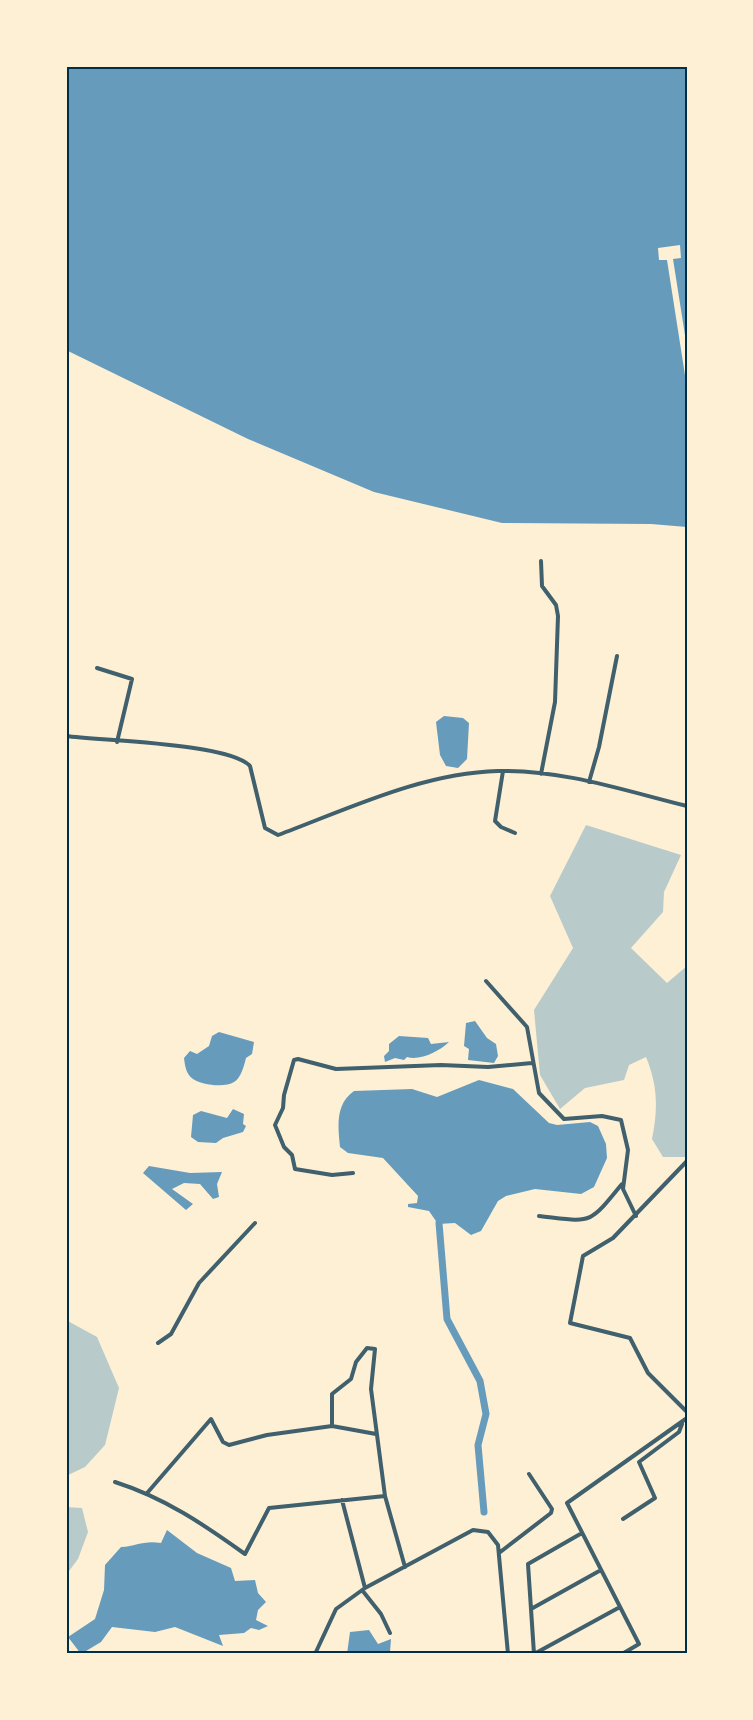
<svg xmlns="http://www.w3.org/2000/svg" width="753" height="1720" font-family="'Roboto Condensed',sans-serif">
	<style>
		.green { fill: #b9caca }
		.water { fill: #669bbc }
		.pier { fill: #fdf0d5 }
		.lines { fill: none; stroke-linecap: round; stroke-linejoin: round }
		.canal { stroke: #669bbc; stroke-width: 7 }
		.minor { stroke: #3f606c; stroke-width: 4 }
		.neatline { fill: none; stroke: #003049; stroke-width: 2 }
	</style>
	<rect width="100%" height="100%" fill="#fdf0d5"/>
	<!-- green -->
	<path class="green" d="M586,825l95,30 -17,37 -1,20 -32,36 36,35 20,-17v188l-2,3h-22l-11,-18c6,-30 6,-53 -6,-82l-17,8 -5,15 -39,8 -25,21 -20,-34 -6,-65 39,-62 -23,-52z
		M66,1320l31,17 22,51 -14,57 -20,22 -19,9z
		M66,1507l16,1 6,24 -10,27 -12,16z"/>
	<!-- water -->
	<path class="water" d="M66,66h621v461l-36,-3 -149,-1 -128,-31 -126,-53 -182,-89z
		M444,716l19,2 6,5 -2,36 -9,9 -12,-2 -6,-11 -4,-33z
		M475,1021l12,17 9,6 2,12 -4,7 -26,-3 1,-11 -5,-3 2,-23z
		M219,1032l35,10 -2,12 -6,4c-2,8 -5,20 -12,24 -9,6 -33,3 -41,-3 -7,-5 -8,-13 -9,-21l6,-7 7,3 12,-8 3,-10z
		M399,1036l29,2 3,6 18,-2c-9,9 -29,19 -42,15l-3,3 -9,-2 -10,4 -1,-6 5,-5v-7z
		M479,1080l34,9 36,34 8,2 33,-3 8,4 8,18 1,14 -13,29 -13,7 -46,-5 -29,7 -8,5 -17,30 -10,4 -16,-12 -17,1 -9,-13 -21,-4v-3l9,-1 1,-7 -35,-38 -35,-5 -8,-6c-2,-20 -5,-43 14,-56l58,-2 25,8z
		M233,1109l11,5 -1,10 3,2 -3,6 -20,6 -7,5 -18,-1 -7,-5 2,-22 8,-4 26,7z
		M149,1166l41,7 32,-1 -5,12 2,13 -6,2 -13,-15 -16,-1 -12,6 21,15 -7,6 -43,-37z
		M167,1530l30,23 34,15 4,13 20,-1 3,13 8,9 -8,8 -2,10 12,6 -9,4 -8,-2 -7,5 -25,2 4,11 -48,-19 -20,5 -43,-5 -11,15 -20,12 -13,-17 27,-18 9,-29 1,-25 16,-18c16,-1 23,-7 40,-4z
		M369,1630l9,14 13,-5 -1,13 -43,2 3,-22z"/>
	<!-- pier -->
	<path class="pier" d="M680,245l1,13 -8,1 14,89v40l-20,-128h-8l-1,-12z"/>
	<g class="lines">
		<!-- canal -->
		<path class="canal" d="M439,1223l8,96 33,62 6,33 -8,31 6,67"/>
		<!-- minor -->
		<path class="minor" d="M541,561l1,25 14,19 2,11 -3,86 -14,72
			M97,668l35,11 -15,63
			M66,736c37,5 163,7 184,30l15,62 13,7c70,-26 144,-62 220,-64 63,-2 128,20 189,35
			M503,771l-8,50 6,6 14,6
			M589,782l10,-35 18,-91
			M486,981l41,46 12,66 25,26 38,-3 19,4 7,30 -5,39 13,27
			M687,1161l-74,77 -30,18 -13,67 60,15 18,35 39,39
			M353,1173l-21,2 -37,-6 -3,-14 -8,-8 -9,-22 8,-17 1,-13 10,-35 4,-1 38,10 105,-4 47,2 44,-4
			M539,1216c53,6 49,10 83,-32
			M158,1343l13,-9 28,-51 56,-60
			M376,1434l-44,-8v-32l19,-15 5,-17 11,-14 8,1 -4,40 14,107 20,71
			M115,1482c50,16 88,42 130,72l24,-46 116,-12
			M148,1492l63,-73 12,23 6,3 38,-10 65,-9
			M342,1500l23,88
			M623,1519l32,-21 -16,-36 40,-30 3,-8
			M499,1553l52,-40 1,-4 -23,-35
			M362,1590l19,24 9,19
			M531,1609l70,-39
			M315,1654l21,-45 29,-21 108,-58 15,2 10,13 10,109
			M534,1654l-6,-90 54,-31
			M534,1654l86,-47
			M622,1654l17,-10 -72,-141 120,-85"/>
	</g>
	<!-- border -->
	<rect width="753" height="1720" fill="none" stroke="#fdf0d5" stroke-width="135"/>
	<rect x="68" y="68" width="618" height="1584" class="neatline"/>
</svg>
